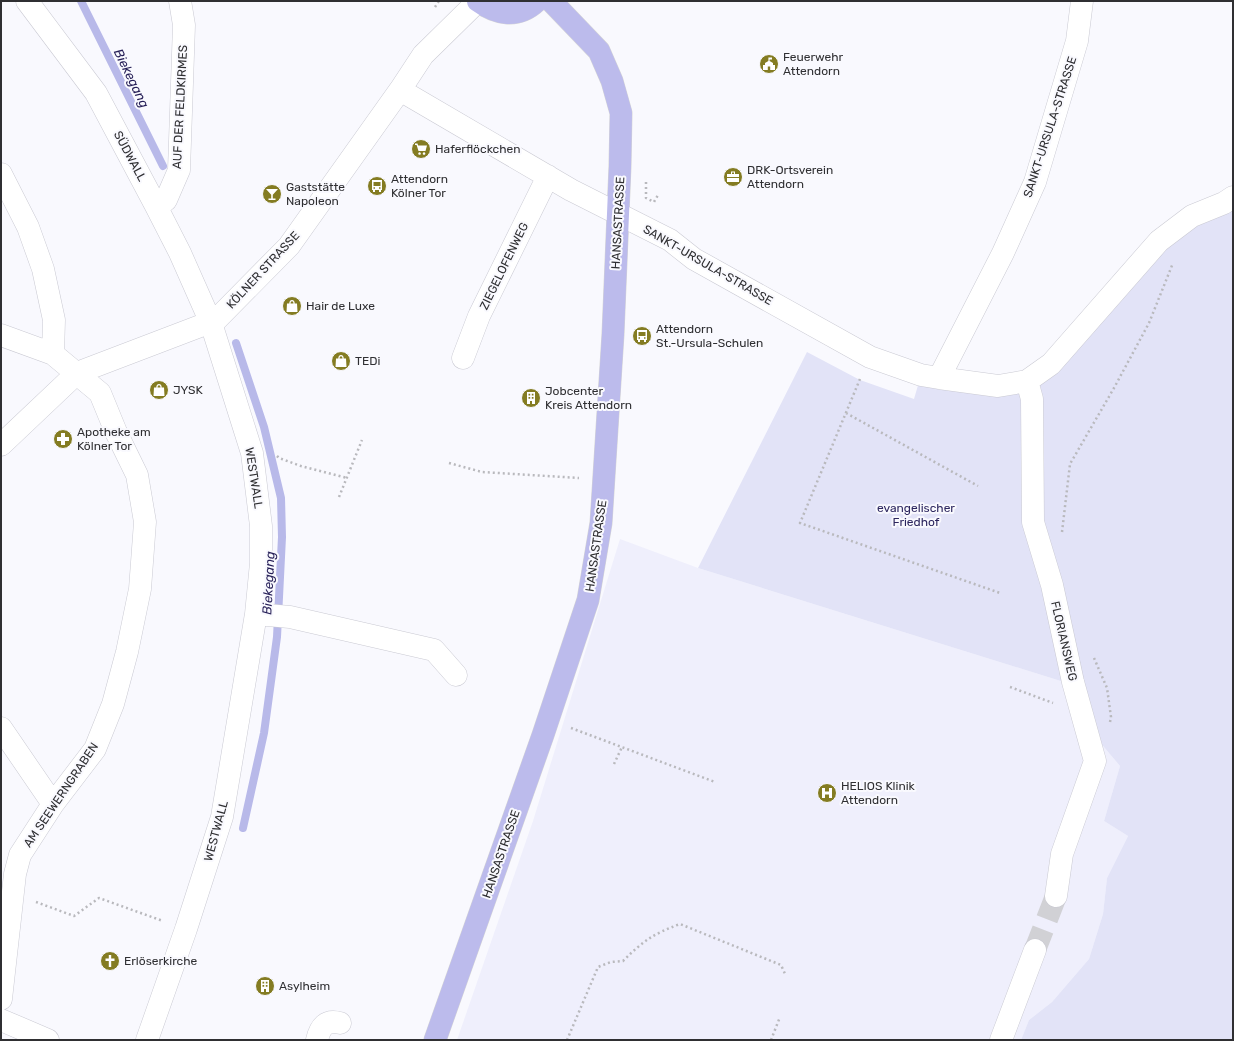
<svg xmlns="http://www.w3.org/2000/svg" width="1234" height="1041" font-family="Rubik,sans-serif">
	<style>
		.built { fill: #efeffc }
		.green { fill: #e2e3f7 }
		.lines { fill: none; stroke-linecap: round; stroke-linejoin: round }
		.stream { stroke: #b8b9e9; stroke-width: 8 }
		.minor-tunnel { stroke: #d1d1d5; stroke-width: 22; stroke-dasharray: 22 11; stroke-linecap: butt }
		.minor-casing { stroke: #cacad3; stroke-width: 23 }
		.major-casing { stroke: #d5d5d6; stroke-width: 23 }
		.path { stroke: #b9b9bd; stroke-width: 2.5; stroke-dasharray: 2 3; stroke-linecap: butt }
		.minor { stroke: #fff; stroke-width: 22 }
		.major { stroke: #bcbbec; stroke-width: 22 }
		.labels { text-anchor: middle; stroke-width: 4; stroke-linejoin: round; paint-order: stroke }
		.poi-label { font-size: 12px; fill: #2f2f32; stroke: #f9f9fe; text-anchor: start }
		.street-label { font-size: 12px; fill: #2f2f32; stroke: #f9f9fe }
		.park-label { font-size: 12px; fill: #2c265e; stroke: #f9f9fe }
		.water-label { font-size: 13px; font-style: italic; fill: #261f57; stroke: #f9f9fe }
	</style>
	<rect width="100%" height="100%" fill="#f9f9fe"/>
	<!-- built -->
	<path class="built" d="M620,539l78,29 385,120 15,52 22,26 -16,55 24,15 -21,42 -4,36 -14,45 -37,43 -23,18 -8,20h-564l76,-219z"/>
	<!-- green -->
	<path class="green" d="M1233,191v849h-212l8,-20 23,-18 37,-43 14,-45 4,-36 21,-42 -24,-15 16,-55 -22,-26 -15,-52 -385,-120 109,-216 53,28 54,19 7,-24 106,6 132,-140z"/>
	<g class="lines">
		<!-- stream -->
		<path class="stream" d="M81,1l82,165
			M236,343l28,84 17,71 1,39 -5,100 -13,96 -21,95"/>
		<!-- minor-tunnel -->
		<path class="minor-tunnel" d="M1035,950l21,-54"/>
		<!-- minor casing -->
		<g class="minor-casing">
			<path id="minor" d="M27,1l69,92 60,113 24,47 31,70 41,130 9,73v37l-5,51 -34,203 -36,112 -39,111
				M400,90l171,100 99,50 24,19 176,98 51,18 18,3 59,8 29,-5 24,-17 108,-123 33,-25 32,-13 9,-6
				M1,174l27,53 15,42 11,51 -1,34
				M156,206l10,-6 13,-30 5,-145 -4,-24
				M1,335l52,19 47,39 16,39 21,43 8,47 -5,67 -13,63 -14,52 -18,45 -42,55 -33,51 -5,19 -14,125
				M463,358l16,-42 69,-140
				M939,378l64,-125 32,-71 42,-141 5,-40
				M1027,381l5,18 1,123 19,63 21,97 22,79 -33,93 -6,42
				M1,445l76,-72 139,-53 73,-74 111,-156 23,-35 55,-54
				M256,614l34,3 144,33 22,25
				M1,728l52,76
				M1,1020l47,20
				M317,1040c3,-13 9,-21 23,-17
				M1001,1040l34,-90"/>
		</g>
		<!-- major casing -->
		<g class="major-casing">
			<path id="major" d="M478,1c19,14 40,18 59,0
				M435,1040l108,-305 45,-135 13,-77 12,-189 7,-168 1,-53 -9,-32 -13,-30 -48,-50"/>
		</g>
		<!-- path -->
		<path class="path" d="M435,7l4,-6
			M646,182v16l8,4 4,-7
			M860,379l-60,144 200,70
			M846,413l132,73
			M277,456l2,2 22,8 46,12
			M449,463l33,9 97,6
			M339,497l23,-57
			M1062,532l8,-68 44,-76 35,-65 24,-60
			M1094,658l13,30 4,29 -1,5
			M1010,687l43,16
			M571,728l144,54
			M614,764l8,-17
			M36,902l38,14 25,-18 64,23
			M567,1040l31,-73 13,-5 12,-1c20,-20 30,-27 57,-37l101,41 5,11
			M771,1040l9,-23"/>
		<!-- minor -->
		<use href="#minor" class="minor"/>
		<!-- major -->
		<use href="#major" class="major"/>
	</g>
	<!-- icons -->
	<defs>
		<g id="civic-disc" transform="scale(1)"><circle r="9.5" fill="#847c22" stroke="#f9f9fe"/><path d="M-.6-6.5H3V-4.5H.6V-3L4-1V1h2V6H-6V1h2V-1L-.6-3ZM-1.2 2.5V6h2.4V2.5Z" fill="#fff"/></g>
		<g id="supermarket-disc" transform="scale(1)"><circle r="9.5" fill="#847c22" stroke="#f9f9fe"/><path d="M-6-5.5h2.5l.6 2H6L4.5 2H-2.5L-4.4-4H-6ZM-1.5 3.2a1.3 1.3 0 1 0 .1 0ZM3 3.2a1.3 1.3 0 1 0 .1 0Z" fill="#fff"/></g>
		<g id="office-disc" transform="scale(1)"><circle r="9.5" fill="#847c22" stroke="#f9f9fe"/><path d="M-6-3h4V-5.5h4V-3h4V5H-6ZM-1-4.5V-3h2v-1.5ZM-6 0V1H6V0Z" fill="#fff"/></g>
		<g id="bus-disc" transform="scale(1)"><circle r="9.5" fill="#847c22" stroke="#f9f9fe"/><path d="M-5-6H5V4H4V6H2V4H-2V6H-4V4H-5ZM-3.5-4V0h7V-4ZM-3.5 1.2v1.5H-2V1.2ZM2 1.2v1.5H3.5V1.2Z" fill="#fff"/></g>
		<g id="bar-disc" transform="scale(1)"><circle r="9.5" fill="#847c22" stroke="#f9f9fe"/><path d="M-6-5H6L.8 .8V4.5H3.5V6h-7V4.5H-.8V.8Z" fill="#fff"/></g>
		<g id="shop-disc" transform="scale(1)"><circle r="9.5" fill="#847c22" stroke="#f9f9fe"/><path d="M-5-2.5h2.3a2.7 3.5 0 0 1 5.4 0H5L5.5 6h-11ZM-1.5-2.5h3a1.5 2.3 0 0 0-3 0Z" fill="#fff"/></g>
		<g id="building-disc" transform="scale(1)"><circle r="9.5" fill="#847c22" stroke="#f9f9fe"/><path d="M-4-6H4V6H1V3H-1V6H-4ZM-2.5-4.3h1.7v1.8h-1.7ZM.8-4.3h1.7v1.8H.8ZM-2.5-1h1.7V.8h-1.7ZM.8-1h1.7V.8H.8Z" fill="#fff"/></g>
		<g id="pharmacy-disc" transform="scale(1)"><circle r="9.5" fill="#847c22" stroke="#f9f9fe"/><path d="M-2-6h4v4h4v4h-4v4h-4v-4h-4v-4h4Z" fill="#fff"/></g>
		<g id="hospital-disc" transform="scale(1)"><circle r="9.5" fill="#847c22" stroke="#f9f9fe"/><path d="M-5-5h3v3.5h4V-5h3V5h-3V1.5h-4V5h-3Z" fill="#fff"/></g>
		<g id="church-disc" transform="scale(1)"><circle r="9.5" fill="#847c22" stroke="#f9f9fe"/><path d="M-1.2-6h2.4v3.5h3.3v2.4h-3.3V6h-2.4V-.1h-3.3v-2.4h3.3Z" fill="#fff"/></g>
	</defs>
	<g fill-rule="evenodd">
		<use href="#civic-disc" x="769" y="64"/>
		<use href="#supermarket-disc" x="421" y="149"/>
		<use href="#office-disc" x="733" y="177"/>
		<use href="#bus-disc" x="377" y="186"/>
		<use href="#bar-disc" x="272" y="194"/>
		<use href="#shop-disc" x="292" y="306"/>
		<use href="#bus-disc" x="642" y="336"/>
		<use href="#shop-disc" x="341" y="361"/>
		<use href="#shop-disc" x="159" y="390"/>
		<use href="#building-disc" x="531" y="398"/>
		<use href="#pharmacy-disc" x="63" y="439"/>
		<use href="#hospital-disc" x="827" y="793"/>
		<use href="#church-disc" x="110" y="961"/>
		<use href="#building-disc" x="265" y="986"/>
	</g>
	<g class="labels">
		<!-- poi labels -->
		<g class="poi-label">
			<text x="783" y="61">Feuerwehr<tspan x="783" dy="14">Attendorn</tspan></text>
			<text x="435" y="153">Haferflöckchen</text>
			<text x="747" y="174">DRK-Ortsverein<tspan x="747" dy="14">Attendorn</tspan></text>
			<text x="391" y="183">Attendorn<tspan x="391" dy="14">Kölner Tor</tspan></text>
			<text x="286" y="191">Gaststätte<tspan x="286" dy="14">Napoleon</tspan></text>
			<text x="306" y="310">Hair de Luxe</text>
			<text x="656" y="333">Attendorn<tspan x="656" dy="14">St.-Ursula-Schulen</tspan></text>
			<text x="355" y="365">TEDi</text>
			<text x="173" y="394">JYSK</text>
			<text x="545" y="395">Jobcenter<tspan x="545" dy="14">Kreis Attendorn</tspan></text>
			<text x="77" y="436">Apotheke am<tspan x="77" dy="14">Kölner Tor</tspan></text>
			<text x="841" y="790">HELIOS Klinik<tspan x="841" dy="14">Attendorn</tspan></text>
			<text x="124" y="965">Erlöserkirche</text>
			<text x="279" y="990">Asylheim</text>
		</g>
		<!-- street labels -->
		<g class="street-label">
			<text transform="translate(180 107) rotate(-87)" y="4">AUF DER FELDKIRMES</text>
			<text transform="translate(1050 127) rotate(-72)" y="4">SANKT-URSULA-STRASSE</text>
			<text transform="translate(130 156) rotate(62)" y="4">SÜDWALL</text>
			<text transform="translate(618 223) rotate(-87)" y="4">HANSASTRASSE</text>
			<text transform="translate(708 265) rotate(30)" y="4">SANKT-URSULA-STRASSE</text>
			<text transform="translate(504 266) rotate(-64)" y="4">ZIEGELOFENWEG</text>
			<text transform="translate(263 270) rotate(-47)" y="4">KÖLNER STRASSE</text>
			<text transform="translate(254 478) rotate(81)" y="4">WESTWALL</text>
			<text transform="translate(596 546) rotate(-82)" y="4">HANSASTRASSE</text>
			<text transform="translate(1064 641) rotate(77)" y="4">FLORIANSWEG</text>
			<text transform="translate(61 795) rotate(-56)" y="4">AM SEEWERNGRABEN</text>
			<text transform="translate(216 831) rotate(-75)" y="4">WESTWALL</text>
			<text transform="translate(501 854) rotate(-71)" y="4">HANSASTRASSE</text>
		</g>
		<!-- park labels -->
		<g class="park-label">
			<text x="916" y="512">evangelischer<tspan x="916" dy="14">Friedhof</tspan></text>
		</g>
		<!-- water labels -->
		<g class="water-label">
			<text transform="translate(132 78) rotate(64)" y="5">Biekegang</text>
			<text transform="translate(268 583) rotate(-87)" y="5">Biekegang</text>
		</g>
	</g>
	<!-- border -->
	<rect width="1234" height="1041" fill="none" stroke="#2f2f32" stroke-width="4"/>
</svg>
